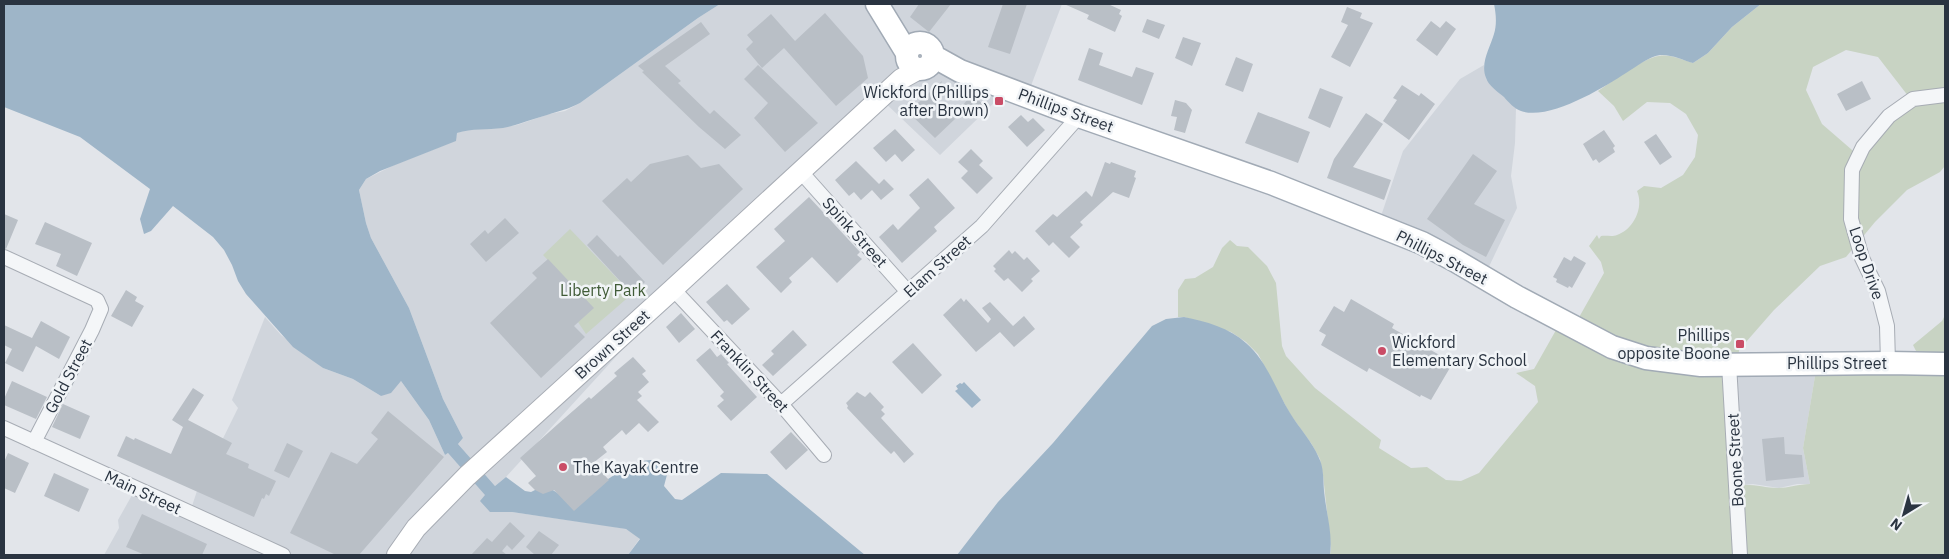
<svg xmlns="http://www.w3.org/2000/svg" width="1949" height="559" font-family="'IBM Plex Sans',sans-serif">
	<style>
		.built { fill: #d0d5dc }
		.green { fill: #c8d3c3; fill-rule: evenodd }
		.water { fill: #9eb5c8 }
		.building { fill: #b9bfc6 }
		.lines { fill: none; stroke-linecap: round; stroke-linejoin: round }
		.minor-casing { stroke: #a7acb4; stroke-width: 16 }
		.secondary-casing { stroke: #a7acb4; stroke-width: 22 }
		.primary-casing { stroke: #a1aab5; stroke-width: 25 }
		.minor { stroke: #f4f6f8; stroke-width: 14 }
		.secondary { stroke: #fff; stroke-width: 20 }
		.primary { stroke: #fff; stroke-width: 22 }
		.poi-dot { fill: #ca4c66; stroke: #f1f4f7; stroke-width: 2 }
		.labels { text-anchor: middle; stroke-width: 5; stroke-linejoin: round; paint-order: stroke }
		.poi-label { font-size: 16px; fill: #2a3441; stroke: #f1f4f7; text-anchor: end }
		.street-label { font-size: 16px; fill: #2a3441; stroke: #f1f4f7 }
		.park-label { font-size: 16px; fill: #415c38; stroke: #f1f4f7 }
	</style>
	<rect width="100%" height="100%" fill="#e2e5ea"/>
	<!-- built -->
	<path class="built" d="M720,4h342l-33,87 -30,7 -59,57 -60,-57 -204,193 -170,186 -11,9 -37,-42 5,-6 -20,-39 -34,-91 -38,-70 -5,-15 -7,-33 7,-11 28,-14 61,-24 2,-8 11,-4 32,-1 17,-3 32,-11 16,-3 15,-8 118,-85z
		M1484,65l2,14 30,29 -1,35 -4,33 6,32 -33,69 -103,-61 22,-65 57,-72z
		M265,317l16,18 42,33 30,11 28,17 20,-15 28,39 16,35 3,-2 38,42 4,16 22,1 98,14 16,3 14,9 -12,17h-524l15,-27 -1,-8 18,-32 54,24 7,-21 41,-83 -6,-8z
		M1729,367l87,3 -13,78 7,36h-13l-18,4 -26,-4 -12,1z"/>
	<!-- green -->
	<path class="green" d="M1761,4h184v162l-5,6 -33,18 -32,32 -29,35 -26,9 -46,44 -35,40 -1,15 -9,2 12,118c13,-1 24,3 37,3 10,0 21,-4 32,-4l-7,-36 13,-78 102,-15 -5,-10 29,-24 3,-6v240h-615l1,-7 -8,-73 -3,-16 -9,-16 -21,-29 -32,-60 -12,-12 -15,-10 -47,-15h-6v-27l7,-11 10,-1 18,-11 9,-19 8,-8 7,6 11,1 19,19 9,17 6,63 4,10 29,32 66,52 -2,8 32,20 16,-1 19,13 15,1 18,-8 59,-71 -3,-16 -19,-13 18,-4 26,-46 13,5 31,-55 -3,-11 -12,-16 8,-11 2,4 2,-3c5,-1 11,1 16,-1 17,-6 27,-28 20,-44l7,-5 17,2 22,-13 12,-18 3,-22 -12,-21 -16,-11 -23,-1 -24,19 -9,-15 -16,-15c15,-10 45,-33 61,-35 11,-2 24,4 34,7l15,-10 24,-26zM1846,50l32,7 34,44 -53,55 -37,-32 -16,-34 7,-23z
		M570,229l62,65 -46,40 -8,-12 15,-14 -50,-53z"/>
	<!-- water -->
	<path class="water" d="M4,4h716l-22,14 -118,85c-11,6 -21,8 -33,12 -15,4 -29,10 -44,13 -16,2 -31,0 -46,5l-1,8 -76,30 -14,8 -7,11 7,33 5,15 38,70 34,91 20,39 -5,6 37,42 11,-9 19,14 6,1 14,-7 14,9c13,-3 30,-5 42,-11 25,-13 26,-24 58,-23l9,11 -4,15 11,13 7,1 39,-27 46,1 98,81h-237l12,-16 -14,-10 -114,-17h-22l-10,-11 5,-6 -37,-42 -3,2 -16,-35 -28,-39 -10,12 -10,3 -28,-17 -30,-11 -30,-21 -47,-53 -8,-13 -6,-16 -8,-15 -11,-13 -40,-31 -22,25 -7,3 -4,-15 10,-30 -70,-52 -76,-30z
		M1494,4h267l-29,23 -24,26 -15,10c-10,-3 -22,-9 -33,-8 -12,2 -24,12 -34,18 -23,15 -77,48 -105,38 -6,-2 -13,-9 -17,-14 -6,-5 -16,-12 -18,-19 -6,-15 4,-30 8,-44 3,-10 2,-20 0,-30z
		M1184,317c21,4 46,11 62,26 21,18 30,47 44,70 9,15 22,28 29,45 5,10 4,22 5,33 2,22 9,42 6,64h-373l41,-53 55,-59 99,-117 14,-7z
		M964,382l17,18 -9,8 -17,-17 3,-2 -2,-3 4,-3 2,1z"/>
	<!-- building -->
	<path class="building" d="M919,4h32l-22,28 -19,-15z
		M1003,4h24l-17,50 -22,-7z
		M1064,4h44l13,6 -2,4 3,2 -7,16 -28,-13 2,-4z
		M1347,7l15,6 -2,5 13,5 -23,44 -19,-10 17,-32 -7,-3z
		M825,13l38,43 5,22 -32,28 -52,-58 -22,20 -16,-19 7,-7 -6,-7 24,-21 24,27z
		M1147,19l18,6 -6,14 -17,-7z
		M1431,21l9,7 6,-7 10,8 -19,27 -21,-16z
		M701,22l9,12 -45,32 16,15 -3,2 32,31 4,-4 27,25 -16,14 -26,-22 -57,-55 2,-1 -6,-5z
		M1183,37l18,6 -9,23 -17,-8z
		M1089,48l14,5 -4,12 33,12 4,-10 18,6 -12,32 -64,-25z
		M1236,57l17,7 -10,28 -18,-7z
		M758,65l60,58 -33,29 -31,-34 14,-15 -24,-24z
		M942,81l-6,18 19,20 -20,19 -27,-26z
		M1862,81l9,18 -25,12 -9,-17z
		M1402,85l17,11 2,-3 14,11 -26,36 -26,-19 14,-21 -4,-2z
		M1320,88l23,9 -13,31 -22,-10z
		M971,95l15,11 -8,11 -15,-12z
		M1175,100l11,3 6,7 -7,23 -11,-3 3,-13 -6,-1z
		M1258,112l52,20 -12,31 -53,-20z
		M1366,113l17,11 -30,43 38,13 -7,20 -57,-22 7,-19z
		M1021,115l7,7 5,-4 12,12 -18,17 -19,-20z
		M895,129l20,21 -13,12 -7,-8 -9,8 -13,-14z
		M1604,130l11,16 -2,2 2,4 -16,11 -3,-4 -3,2 -10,-17z
		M1656,134l16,23 -12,8 -16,-23z
		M971,149l12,12 -4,4 14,13 -16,16 -16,-16 7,-7 -10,-9z
		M1473,154l24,17 -23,33 31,16 -19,37 -23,-12 -36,-26z
		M688,155l13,13 18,-4 24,25 -80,76 -61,-64 25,-23 4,4 19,-18z
		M856,161l23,23 5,-5 10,10 -13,11 -9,-10 -11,10 -7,-8 -5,4 -14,-16z
		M1105,162l5,2 1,-2 25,9 -2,6 2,1 -7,20 -16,-6 -33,30 3,3 -13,12 10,10 -11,11 -16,-16 -4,4 -14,-15 18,-17 4,3 29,-26 6,6z
		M928,178l27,30 -21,19 3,4 -35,32 -23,-26 14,-13 5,6 22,-22 -11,-13z
		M809,197l51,55 -3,3 5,4 -25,24 -25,-26 -23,21 3,4 -11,11 -25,-26 29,-26 -11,-12z
		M4,214l14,6 -12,29 -2,-1z
		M505,218l14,15 -33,29 -16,-18 15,-14 3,4z
		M45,222l47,21 -15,33 -21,-10 5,-12 -26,-10z
		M597,235l21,22 2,-2 25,27 -13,12 -45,-49z
		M1009,250l3,4 3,-3 9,9 3,-3 13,14 -9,8 2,2 -11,11 -14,-14 -4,3 -10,-10 2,-2 -3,-3z
		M1574,256l12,7 -14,25 -3,-2 -1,2 -12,-6 1,-3 -4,-2 11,-20 7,4z
		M548,259l46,49 -20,18 11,11 -44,41 -51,-55 47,-45 -5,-5z
		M727,284l23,25 -18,16 -5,-5 -3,2 -18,-20z
		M126,290l11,7 -2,4 9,5 -12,21 -21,-11z
		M961,298l3,4 2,-3 22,24 3,-4 -9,-11 8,-6 23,24 11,-10 11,13 -21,18 -14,-15 -24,20 -33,-37z
		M1351,299l43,25 -2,4 51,29 -2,3 10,6 -20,34 -10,-5 -1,2 -51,-29 -2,4 -46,-27 5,-10 -7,-4 15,-25 10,6z
		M681,313l14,16 -16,14 -13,-16z
		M41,321l29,16 -11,22 -23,-13 -13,26 -18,-9 7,-14 -8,-4v-20l28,13z
		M793,330l14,15 -34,31 -11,-11 12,-11 -3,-3z
		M913,343l29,32 -20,19 -30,-32z
		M710,348l7,9 4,-3 8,9 -2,1 30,33 -26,24 -14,-15 7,-6 -4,-4 4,-4 -28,-32z
		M633,357l13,14 -4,3 7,8 -11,10 4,4 -5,4 22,22 -11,10 -9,-9 -13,12 -4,-5 -19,17 4,5 -14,11 16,17 -35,31 -20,-21 -11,4 -8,-4 -7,-7 8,-7 -16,-18 38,-34 31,-27 2,2 26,-23 -3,-3z
		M12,381l35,16 -11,22 -32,-14v-6z
		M193,388l11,7 -16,25 44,23 -6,11 23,10 -1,4 28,13 -7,15 -3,-2 -2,5 -2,-1 -8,19 -137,-61 9,-20 8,4 1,-2 36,16 12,-27 -11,-7z
		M857,392l8,5 5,-5 14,15 -3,3 4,4 -4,4 33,36 -10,9 -10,-12 -3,3 -12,-12 -32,-34 1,-2 -2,-3z
		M63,404l27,12 -10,23 -28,-12z
		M388,411l56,46 -85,98h-23l-46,-22 41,-81 26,12 21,-25 -7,-6z
		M791,432l17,18 -22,20 -16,-18z
		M1784,437l1,17 17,1 2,22 -38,4 -4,-42z
		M287,443l16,8 -14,27 -15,-7z
		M8,453l21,10 -14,30 -11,-5v-26z
		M54,473l35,16 -10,23 -35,-16z
		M142,514l65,30 -5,11h-57l-19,-8z
		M510,522l15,14 -13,14 -5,-5 -5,6 5,4h-36l16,-17 5,4z
		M539,531l20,14 -8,10h-16l-9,-8z"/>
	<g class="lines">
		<!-- minor casing -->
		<g class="minor-casing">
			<path id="minor" d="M801,172l107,120
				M4,257l93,43 4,9 -9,21 -58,112
				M673,289l108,115 43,51
				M1888,363l-1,-37 -9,-35 -16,-33 -11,-39 1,-49 11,-23 26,-31 24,-17 32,-4
				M1729,364l11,191
				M781,404l201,-178 97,-110
				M4,428l279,127"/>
		</g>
		<!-- secondary casing -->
		<g class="secondary-casing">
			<path id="secondary" d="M397,555l19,-27 51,-52 206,-187 228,-210 18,-10"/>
		</g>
		<!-- primary casing -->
		<g class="primary-casing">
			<path id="primary" d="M877,4l30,49
				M907 56a13 13 0 1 1 26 0a13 13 0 1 1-26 0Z
				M933,56l27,15 119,45 192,67 151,60 34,18 61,36 95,50 34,11 55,7 187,-2 57,1"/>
		</g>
		<!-- minor -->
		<use href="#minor" class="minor"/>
		<!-- secondary -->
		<use href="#secondary" class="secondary"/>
		<!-- primary -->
		<use href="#primary" class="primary"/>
	</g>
	<!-- markers -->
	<g class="poi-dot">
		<rect x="994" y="96" width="10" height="10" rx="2.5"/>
		<rect x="1735" y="339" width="10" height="10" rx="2.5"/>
		<circle cx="1382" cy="351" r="5"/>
		<circle cx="563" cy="467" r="5"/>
	</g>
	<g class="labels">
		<!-- poi labels -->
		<g class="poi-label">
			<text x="989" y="98">Wickford (Phillips<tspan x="989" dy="18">after Brown)</tspan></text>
			<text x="1730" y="341">Phillips<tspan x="1730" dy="18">opposite Boone</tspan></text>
			<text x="1392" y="348" text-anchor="start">Wickford<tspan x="1392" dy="18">Elementary School</tspan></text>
			<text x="573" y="473" text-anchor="start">The Kayak Centre</text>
		</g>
		<!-- street labels -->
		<g class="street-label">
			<text transform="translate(1066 110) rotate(20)" y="6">Phillips Street</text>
			<text transform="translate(855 232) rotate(48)" y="6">Spink Street</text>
			<text transform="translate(1442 257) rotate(27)" y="6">Phillips Street</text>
			<text transform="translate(1867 263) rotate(71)" y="6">Loop Drive</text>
			<text transform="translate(937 266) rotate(-42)" y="6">Elam Street</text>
			<text transform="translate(612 344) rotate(-42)" y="6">Brown Street</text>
			<text x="1837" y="369">Phillips Street</text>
			<text transform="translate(750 371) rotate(47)" y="6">Franklin Street</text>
			<text transform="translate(68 376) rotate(-62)" y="6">Gold Street</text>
			<text transform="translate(1735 460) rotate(-93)" y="6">Boone Street</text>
			<text transform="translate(143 492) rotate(25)" y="6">Main Street</text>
		</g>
		<!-- park labels -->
		<g class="park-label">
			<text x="603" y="296">Liberty Park</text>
		</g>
	</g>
	<!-- border -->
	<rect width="1949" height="559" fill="none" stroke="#2a3441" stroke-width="10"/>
	<!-- north arrow -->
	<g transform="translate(1904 514) rotate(217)" stroke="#f1f4f7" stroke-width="4" paint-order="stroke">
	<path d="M0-4L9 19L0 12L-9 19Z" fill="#2a3441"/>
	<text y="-8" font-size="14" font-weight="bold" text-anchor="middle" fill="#2a3441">N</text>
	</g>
</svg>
